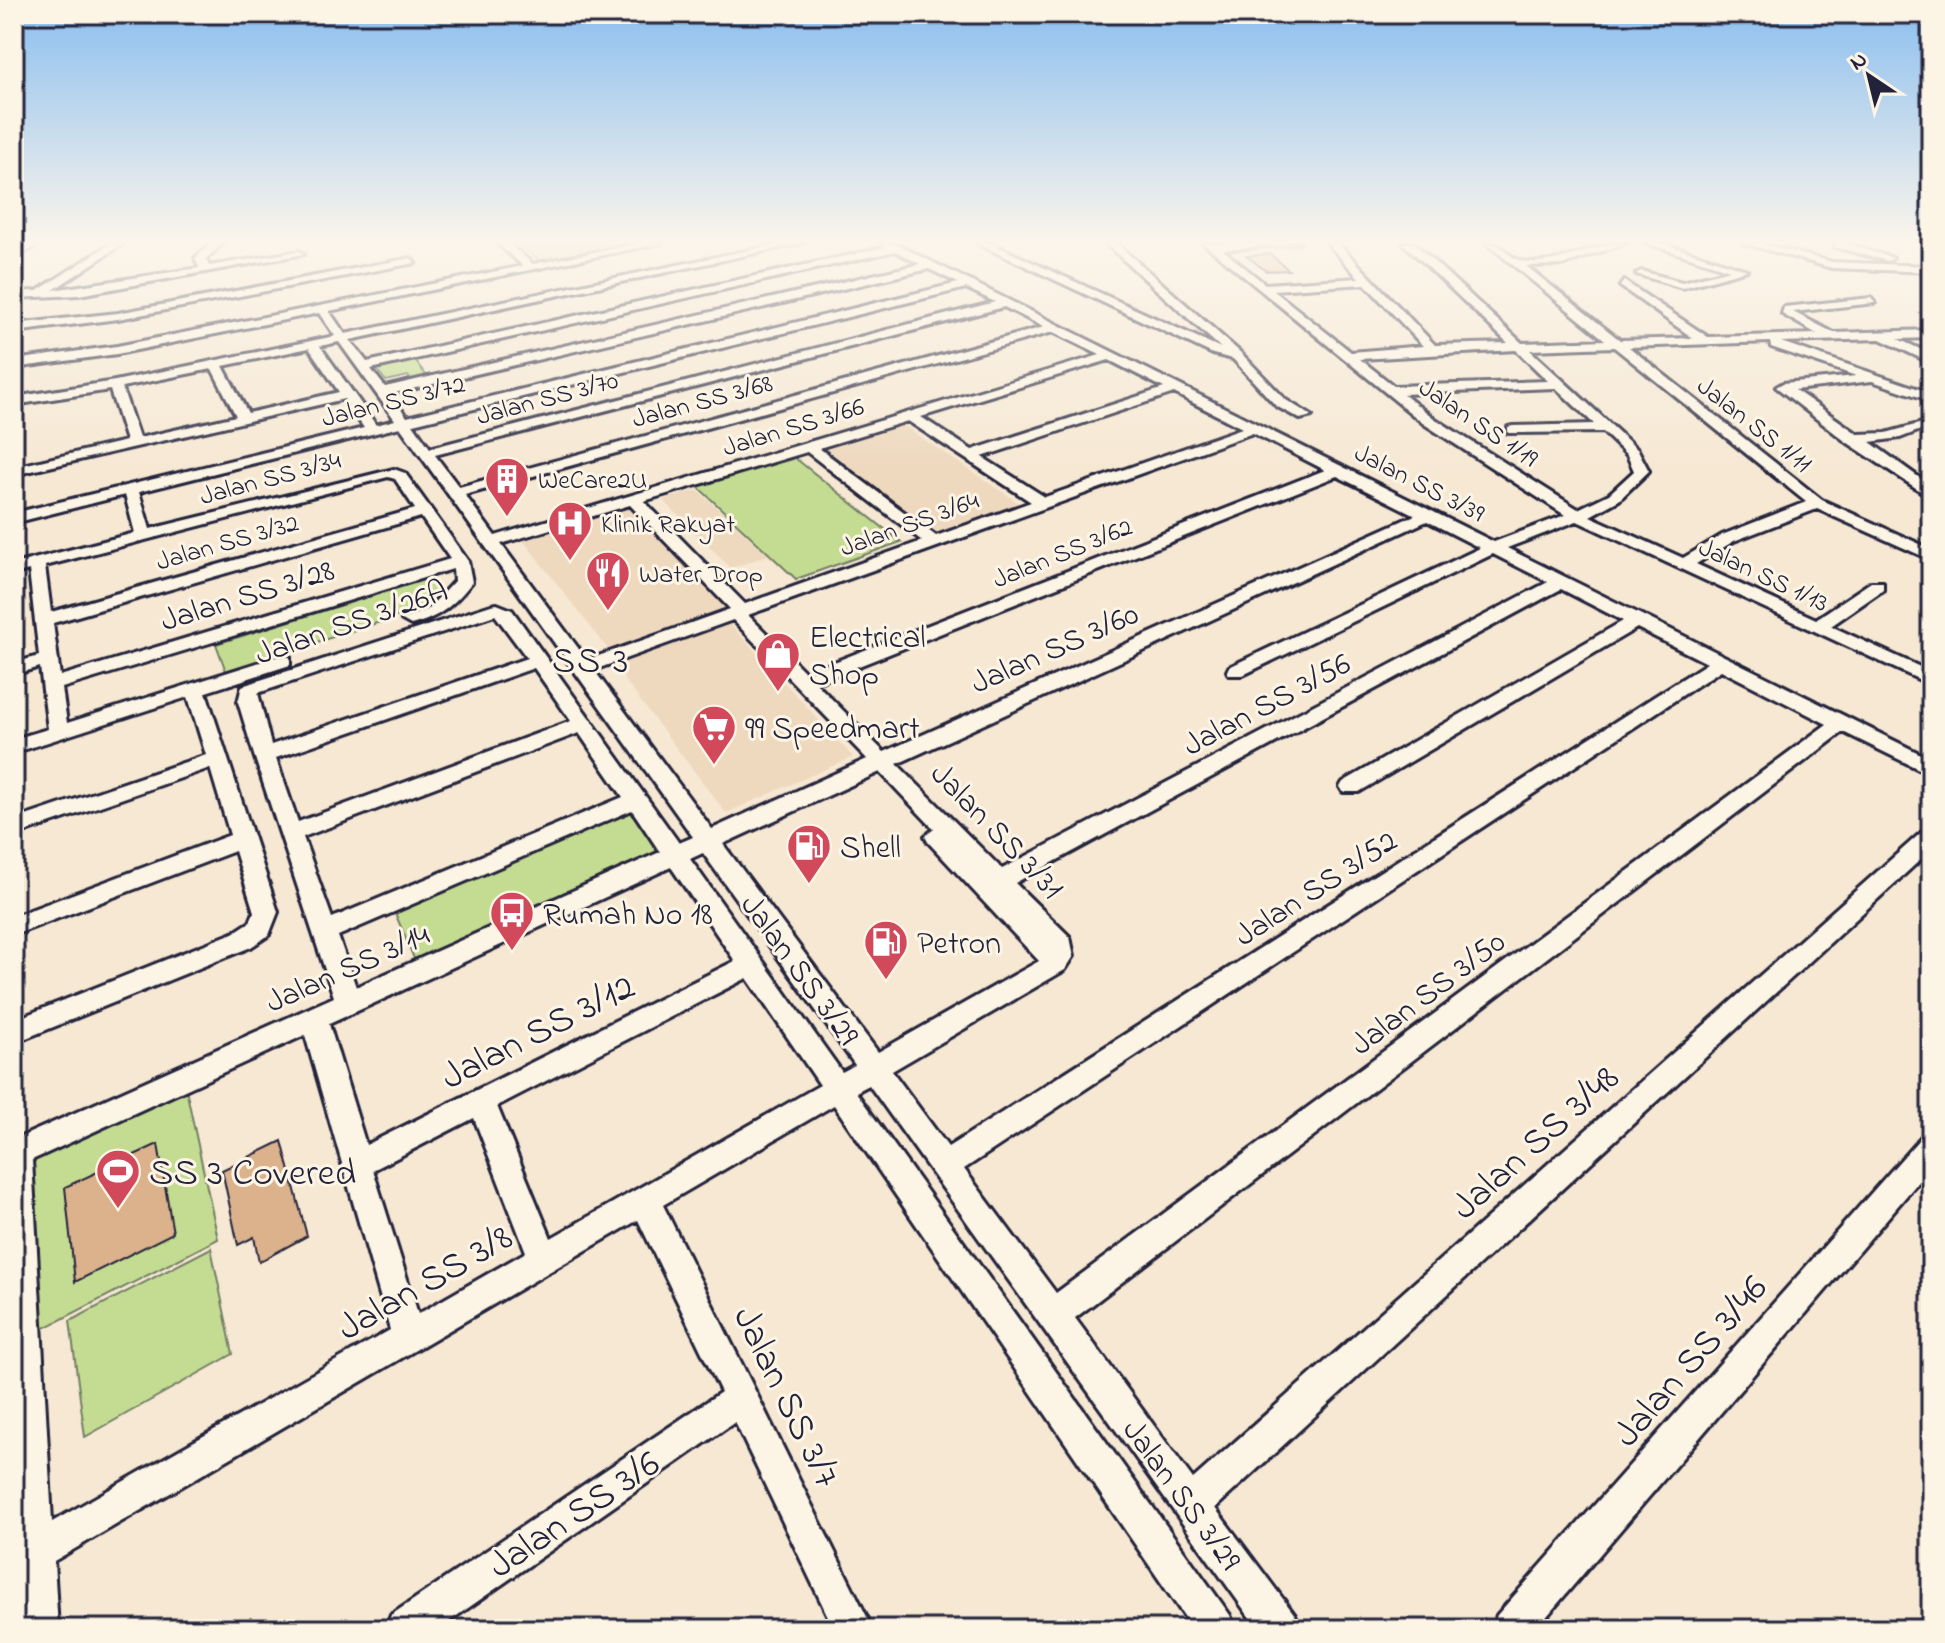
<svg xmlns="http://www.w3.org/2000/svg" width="1945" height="1643" font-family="'Indie Flower',sans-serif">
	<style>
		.built { fill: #eed8be }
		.green { fill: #c4dc92; stroke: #737f66; stroke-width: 2 }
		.building { fill: #dcb28d; stroke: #22223b; stroke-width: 2 }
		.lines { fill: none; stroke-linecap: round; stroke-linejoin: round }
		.minor-casing { stroke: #22223b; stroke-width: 6 }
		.major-casing { stroke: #22223b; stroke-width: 6 }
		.minor { fill: #fcf5e5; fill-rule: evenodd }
		.major { fill: #fcf5e5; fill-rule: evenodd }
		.labels { text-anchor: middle; stroke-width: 6; stroke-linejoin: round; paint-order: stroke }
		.far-street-label { font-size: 26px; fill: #22223b; stroke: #fcf5e5 }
		.far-poi-label { font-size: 26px; fill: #22223b; stroke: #fcf5e5; text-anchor: start }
		.street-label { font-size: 32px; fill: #22223b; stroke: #fcf5e5 }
		.poi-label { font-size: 32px; fill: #22223b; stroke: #fcf5e5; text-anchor: start }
		.quarter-label { font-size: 36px; letter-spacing: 2px; fill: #22223b; stroke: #fcf5e5 }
		.near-street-label { font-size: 38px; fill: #22223b; stroke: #fcf5e5 }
		.near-poi-label { font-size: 38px; fill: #22223b; stroke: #fcf5e5; text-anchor: start }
	</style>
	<rect width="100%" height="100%" fill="#f6e8d3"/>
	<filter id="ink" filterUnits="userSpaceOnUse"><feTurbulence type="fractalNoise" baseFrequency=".0125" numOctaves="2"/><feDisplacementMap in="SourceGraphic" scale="16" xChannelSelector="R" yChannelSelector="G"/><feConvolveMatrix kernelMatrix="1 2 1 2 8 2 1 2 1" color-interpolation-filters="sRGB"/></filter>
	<g filter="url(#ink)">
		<!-- built -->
		<path class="built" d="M900,423l123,83 -90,33 -118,-90z
			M697,490l71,65 -37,13 -68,-68z
			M634,506l96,100 -122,43 -85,-109z
			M730,624l123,133 -127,56 -112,-147z"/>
		<!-- green -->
		<path class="green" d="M516,243h114l-90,18z
			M413,358l16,21 -16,4 -5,-7 -22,5 -10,-12z
			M795,458l106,84 -105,37 -98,-92z
			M430,578l12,18 -15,11 -201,64 -10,-27z
			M629,808l31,44 -245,109 -22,-53z
			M186,1089l32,150 -183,94 -15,-168z
			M211,1248l22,106 -148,83 -15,-116z"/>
		<!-- building -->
		<path class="building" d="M1270,254l19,16 -23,1 -19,-15z
			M282,1141l25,95 -48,26 -5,-25 -16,8 -16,-75z
			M158,1144l15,89 -98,49 -10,-95z"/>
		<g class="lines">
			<!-- minor casing -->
			<g class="minor-casing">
				<path id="minor" d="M29,243h13l-28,16v-7z
					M112,243h12l-71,47 146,-22 -4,-10 17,-15h11l-17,16 3,7 90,-15 5,3 -225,41 -65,3v-6l23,-1z
					M497,243h11l25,21 108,-21h21l-333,68 16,23 438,-91h20l-453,97 17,22 519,-115 -5,-4h13l600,299 71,-27 -141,-91 -221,-181h97l-77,7 42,34 94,-6 -32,-35h11l97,102 73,-2 -105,-100h11l108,100 83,-3 -119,-97c17,0 19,12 33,17 31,10 75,-17 107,-17l-64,22 -36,1 94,74 73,-2 -73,-52 4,-5 84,56 109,-3 -35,-20 2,-7 87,-9 4,5 -82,9 41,21 97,-3v8l-33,1 33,15v9l-51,-24 -99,3 150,51v8l-59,-20 -77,9 63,44 28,-1 40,-11v6l-26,10 -30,4 61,44v12l-86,-57 -69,-54 7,-4 73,-7 -85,-29 -1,-5 -141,5 193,153 109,49v11l-114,-51 -83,32 -38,23 120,55 55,-37h12v8l-52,36 100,46v13l-354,-164 -70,27 424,211v16l-88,-43 -768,586 118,161 730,-648 8,-2v21l-716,658 80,107 5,14h-42l-389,-544 -13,7 374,523 5,14h-42l-359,-524 -171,100 210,424h-39l-99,-207 -297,207h-52l5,-14 330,-223 -83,-172 -584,341 4,68h-38l-2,-48 -4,2v-443l320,-143 -80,-242 -16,-53 4,-16 249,-81 6,-1 15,6 167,233 14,-6 -293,-410 -261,65 11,37 244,-60 11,4 63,88 4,21c-18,23 -33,36 -61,43l-9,-5 26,-11 26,-28 -1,-12 -391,119 5,35 209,-66h14v8l-84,27 72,220 -9,23 -18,12 -237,96v-23l219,-87 17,-11 4,-10 -19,-61 -221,84v-19l216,-81 -20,-67 -196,68v-16l192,-65 -18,-58 -174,56v-14l34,-10 -8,-62 -26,8v-12l25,-7 -10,-86 -15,4v-10l121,-31 -10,-38 -111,28v-10l350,-85 -20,-29 -330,76v-8l112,-26 -16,-51 -96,15v-8l101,-16 220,-45 -16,-23 -202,41 -103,14v-8l103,-14 406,-80zM895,251l25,13 -535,123 -14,-18zM929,269l29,14 -551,134 -17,-23zM1365,284l58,62 -72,6 -78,-62zM966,288l29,14 -565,146 -17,-24zM1004,307l40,20 -585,160 -24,-32zM1053,332l47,23 -605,181 -30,-41zM339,342l56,78 -19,5 -56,-79zM1614,347l192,155 -84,33 -39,23 -93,-42 29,-16 30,-29 -11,-21 -108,-100zM309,348l30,44 -91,21 -25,-47zM1516,350l32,31 -154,5 -34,-27zM1109,360l55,28 -192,62 -51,-33zM212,369l24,47 -97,22 -17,-51zM1556,388l38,36 -81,2 -5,1v6l95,-1 24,23 7,16 -25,23 -31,15 -144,-91 -31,-24zM1174,393l68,35 -197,69 -63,-40zM908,421l123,81 -95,34 -117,-88zM1253,433l72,37 -519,203 -58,-58zM807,452l115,89 -177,63 -101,-103zM1337,476l78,39 -531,237 -68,-69zM388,477l7,2 20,30 -364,103 -6,-46zM630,505l100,104 -143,51 -86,-116zM421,517l29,42 -390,117 -7,-53zM1427,521l53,27 -251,119 -2,4 2,4h14l250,-121 55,28 -546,287 -105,-105zM1561,589l62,32 -280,161 -3,5 3,5h16l278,-164 70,35 -759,484 -56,-76 173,-101 9,-14 -4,-19 -55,-54zM495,615l32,43 -256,87 -13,-52zM733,620l134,139 -155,70 -118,-159zM534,668l37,53 -273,101 -22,-64zM1721,670l106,54 -771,569 -92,-124zM579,733l44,64 -291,121 -29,-81zM880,772l54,57 -9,7 3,6 111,119 -161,91 -155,-208zM632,810l28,42 -304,135 -18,-51zM703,853l152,212 -13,7 -152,-213zM671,867l64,94 -369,184 -37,-121zM747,978l73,107 -269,153 -54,-132zM305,1035l85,295 -338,192 -20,-362zM474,1118l52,134 -108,62 -45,-144z
					M976,243h14l231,105 -116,-105h11l125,110 45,47 26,16 -12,3 -24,-13 -43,-47 -20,-5z
					M1646,243h16l85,27 -65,18 -46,-14 5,-3 41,11 48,-12z
					M1743,243h17l72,19 99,4v6l-99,-4z
					M1835,243h9l49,15 -5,3 -53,-14z
					M411,258l4,5 -297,56 -104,13v-8l104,-11z
					M1931,1133v34l-395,462h-44l5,-14 424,-478z"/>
			</g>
			<!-- major casing -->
			<g class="major-casing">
				<path id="major" d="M14,243h10l-10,6z"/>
			</g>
			<!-- minor -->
			<use href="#minor" class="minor"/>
			<!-- major -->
			<use href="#major" class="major"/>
		</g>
	</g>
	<!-- sky -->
	<linearGradient id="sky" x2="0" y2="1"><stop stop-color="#8abeef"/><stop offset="0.51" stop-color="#fbf5eb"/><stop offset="1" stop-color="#fbf5eb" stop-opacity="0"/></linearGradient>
	<rect width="1945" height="473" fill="url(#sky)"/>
	<!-- icons -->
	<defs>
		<g id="building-pin" transform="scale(2.3)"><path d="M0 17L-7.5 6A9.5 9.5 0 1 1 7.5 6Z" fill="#d1495b" stroke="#fcf5e5"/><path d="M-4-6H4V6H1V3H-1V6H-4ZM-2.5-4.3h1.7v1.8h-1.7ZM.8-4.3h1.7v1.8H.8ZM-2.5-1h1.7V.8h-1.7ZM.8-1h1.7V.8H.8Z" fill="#fff"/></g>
		<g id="hospital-pin" transform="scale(2.3)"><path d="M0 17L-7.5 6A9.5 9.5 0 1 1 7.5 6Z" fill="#d1495b" stroke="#fcf5e5"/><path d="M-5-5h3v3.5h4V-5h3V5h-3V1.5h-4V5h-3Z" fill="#fff"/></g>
		<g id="restaurant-pin" transform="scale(2.3)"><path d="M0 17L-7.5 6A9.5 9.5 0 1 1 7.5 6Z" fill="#d1495b" stroke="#fcf5e5"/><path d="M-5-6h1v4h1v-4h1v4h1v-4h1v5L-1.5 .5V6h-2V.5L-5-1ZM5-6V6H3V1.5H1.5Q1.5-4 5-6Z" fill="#fff"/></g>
		<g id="shop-pin" transform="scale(2.3)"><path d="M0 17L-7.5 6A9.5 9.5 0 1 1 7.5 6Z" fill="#d1495b" stroke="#fcf5e5"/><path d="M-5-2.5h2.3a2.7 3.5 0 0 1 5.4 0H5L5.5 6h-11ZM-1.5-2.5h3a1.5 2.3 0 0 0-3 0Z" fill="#fff"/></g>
		<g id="supermarket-pin" transform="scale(2.3)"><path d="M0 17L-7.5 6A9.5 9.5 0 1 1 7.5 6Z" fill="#d1495b" stroke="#fcf5e5"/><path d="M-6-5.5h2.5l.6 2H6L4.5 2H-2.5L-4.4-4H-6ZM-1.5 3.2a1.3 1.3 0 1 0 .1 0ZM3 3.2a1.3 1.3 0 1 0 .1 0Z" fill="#fff"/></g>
		<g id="fuel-pin" transform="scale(2.3)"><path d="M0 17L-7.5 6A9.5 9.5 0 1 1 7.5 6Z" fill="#d1495b" stroke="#fcf5e5"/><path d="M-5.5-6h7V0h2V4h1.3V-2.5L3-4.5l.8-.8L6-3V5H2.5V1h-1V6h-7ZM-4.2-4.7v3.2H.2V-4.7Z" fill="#fff"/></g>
		<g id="bus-pin" transform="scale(2.3)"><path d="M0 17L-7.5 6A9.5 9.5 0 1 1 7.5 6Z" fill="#d1495b" stroke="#fcf5e5"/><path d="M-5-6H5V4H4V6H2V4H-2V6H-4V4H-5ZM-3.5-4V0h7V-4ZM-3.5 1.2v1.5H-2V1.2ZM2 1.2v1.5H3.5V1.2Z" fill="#fff"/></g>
		<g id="stadium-pin" transform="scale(2.3)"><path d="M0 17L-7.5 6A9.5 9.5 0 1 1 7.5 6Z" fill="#d1495b" stroke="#fcf5e5"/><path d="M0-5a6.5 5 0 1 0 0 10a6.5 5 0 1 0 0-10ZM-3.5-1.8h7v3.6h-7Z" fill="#fff"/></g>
	</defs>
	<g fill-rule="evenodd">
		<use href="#building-pin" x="507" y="479"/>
		<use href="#hospital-pin" x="570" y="523"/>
		<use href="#restaurant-pin" x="608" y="573"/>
		<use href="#shop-pin" x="778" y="654"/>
		<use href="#supermarket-pin" x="714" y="727"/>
		<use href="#fuel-pin" x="809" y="846"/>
		<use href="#bus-pin" x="512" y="913"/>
		<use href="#fuel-pin" x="886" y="942"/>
		<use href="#stadium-pin" x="118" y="1171"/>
	</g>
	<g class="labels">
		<!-- far-street labels -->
		<g class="far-street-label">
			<text transform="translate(547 397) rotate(-15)" y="9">Jalan SS 3/70</text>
			<text transform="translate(393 400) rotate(-14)" y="9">Jalan SS 3/72</text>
			<text transform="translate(702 400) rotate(-15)" y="9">Jalan SS 3/68</text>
			<text transform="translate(1479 422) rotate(34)" y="9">Jalan SS 1/19</text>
			<text transform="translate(1755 424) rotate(38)" y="9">Jalan SS 1/11</text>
			<text transform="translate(793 426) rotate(-17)" y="9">Jalan SS 3/66</text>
			<text transform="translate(270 477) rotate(-15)" y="9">Jalan SS 3/34</text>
			<text transform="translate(1420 482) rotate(27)" y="9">Jalan SS 3/39</text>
			<text transform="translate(909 523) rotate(-20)" y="9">Jalan SS 3/64</text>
			<text transform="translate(227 541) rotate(-16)" y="9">Jalan SS 3/32</text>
			<text transform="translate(1062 552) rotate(-22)" y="9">Jalan SS 3/62</text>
			<text transform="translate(1764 574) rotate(25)" y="9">Jalan SS 1/13</text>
		</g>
		<!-- far-poi labels -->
		<g class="far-poi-label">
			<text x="538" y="488">WeCare2U</text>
			<text x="601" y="532">Klinik Rakyat</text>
			<text x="639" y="582">Water Drop</text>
		</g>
		<!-- street labels -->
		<g class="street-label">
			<text transform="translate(247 594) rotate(-17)" y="11">Jalan SS 3/28</text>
			<text transform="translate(351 621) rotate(-19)" y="11">Jalan SS 3/26A</text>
			<text transform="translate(1054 647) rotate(-24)" y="11">Jalan SS 3/60</text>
			<text transform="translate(1266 703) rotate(-28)" y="11">Jalan SS 3/56</text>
			<text transform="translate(998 830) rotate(46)" y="11">Jalan SS 3/31</text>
			<text transform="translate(1315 887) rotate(-33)" y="11">Jalan SS 3/52</text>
			<text transform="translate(347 967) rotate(-24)" y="11">Jalan SS 3/14</text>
			<text transform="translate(801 969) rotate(54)" y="11">Jalan SS 3/29</text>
			<text transform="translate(1427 992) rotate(-37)" y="11">Jalan SS 3/50</text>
			<text transform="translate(1183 1494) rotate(54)" y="11">Jalan SS 3/29</text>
		</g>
		<!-- poi labels -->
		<g class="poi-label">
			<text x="809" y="647">Electrical<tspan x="809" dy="37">Shop</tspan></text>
			<text x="745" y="738">99 Speedmart</text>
			<text x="840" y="857">Shell</text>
			<text x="543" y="924">Rumah No 18</text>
			<text x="917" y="953">Petron</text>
		</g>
		<!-- quarter labels -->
		<g class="quarter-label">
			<text x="591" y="672">SS 3</text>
		</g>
		<!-- near-street labels -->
		<g class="near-street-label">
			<text transform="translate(537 1030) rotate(-27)" y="13">Jalan SS 3/12</text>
			<text transform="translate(1534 1141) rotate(-42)" y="13">Jalan SS 3/48</text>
			<text transform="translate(424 1281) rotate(-30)" y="13">Jalan SS 3/8</text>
			<text transform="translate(1689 1360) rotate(-49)" y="13">Jalan SS 3/46</text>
			<text transform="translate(788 1396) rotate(64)" y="13">Jalan SS 3/7</text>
			<text transform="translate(573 1513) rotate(-34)" y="13">Jalan SS 3/6</text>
		</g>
		<!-- near-poi labels -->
		<g class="near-poi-label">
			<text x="149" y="1184">SS 3 Covered</text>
		</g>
	</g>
	<!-- margin -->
	<rect width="1945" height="1643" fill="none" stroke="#fcf5e5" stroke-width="48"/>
	<rect x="24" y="24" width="1897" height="1595" fill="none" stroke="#22223b" stroke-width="3" filter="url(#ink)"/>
	<!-- north arrow -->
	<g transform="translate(1869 76) rotate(325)" stroke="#fcf5e5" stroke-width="6" paint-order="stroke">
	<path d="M0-6L14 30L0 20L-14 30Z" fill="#22223b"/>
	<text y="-12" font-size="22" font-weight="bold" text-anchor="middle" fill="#22223b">N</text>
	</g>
</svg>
